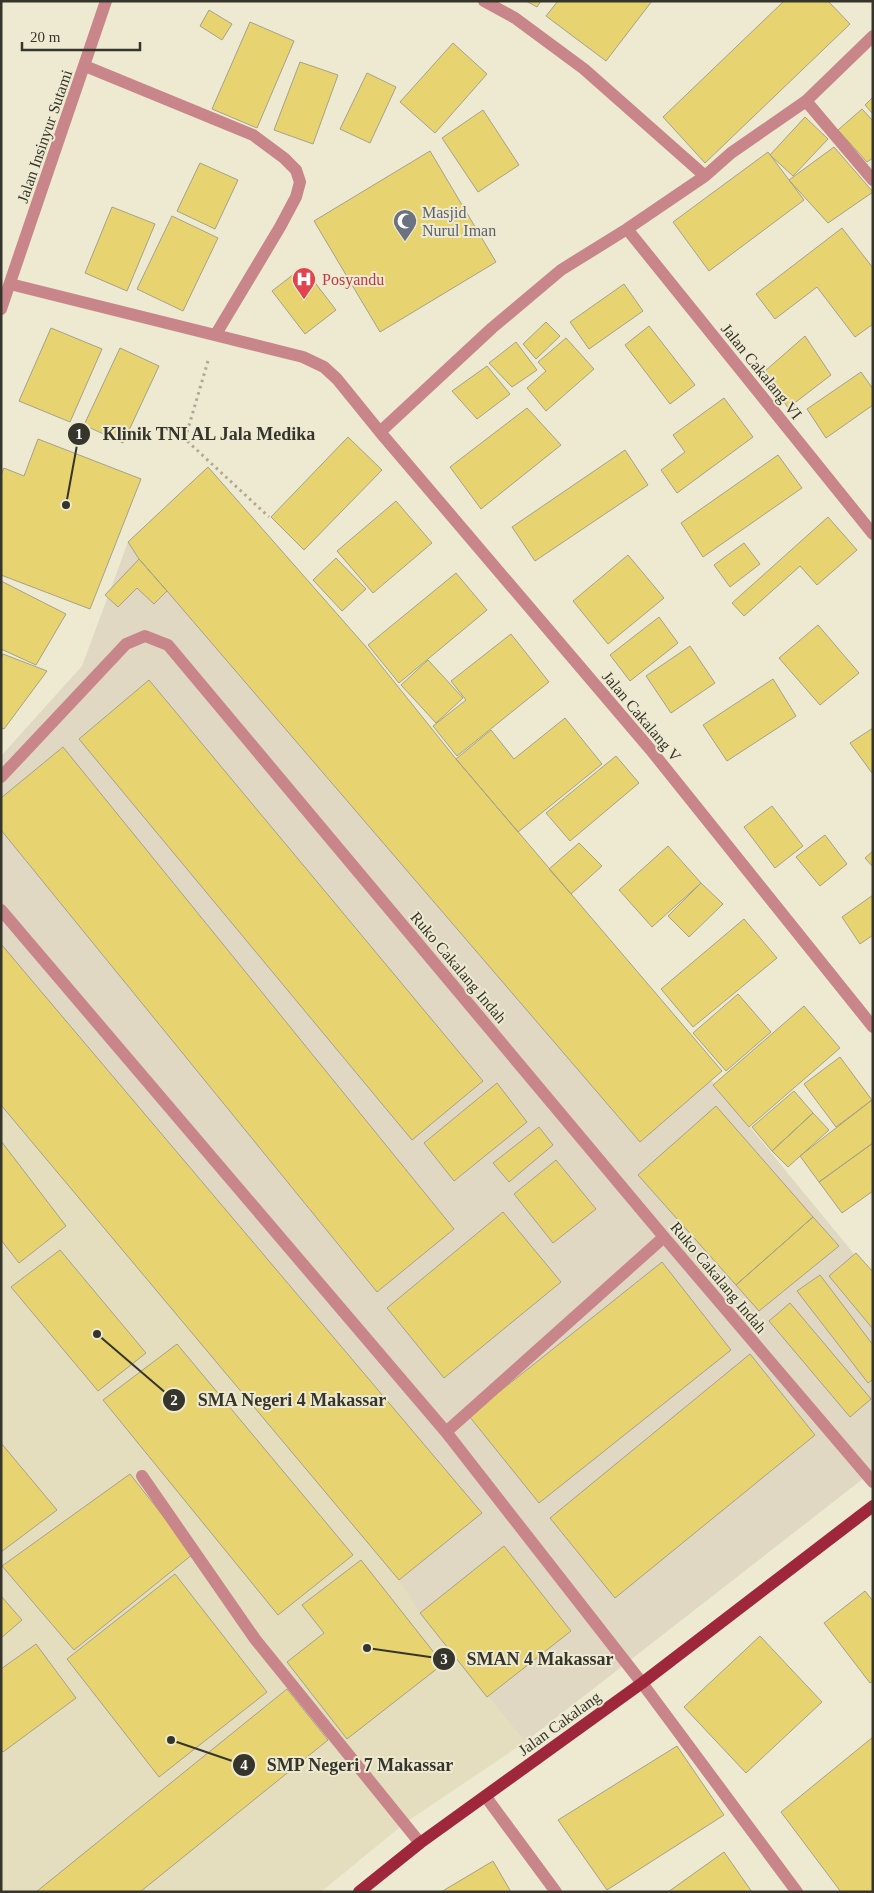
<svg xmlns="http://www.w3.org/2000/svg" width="874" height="1893" font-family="'Times New Roman',serif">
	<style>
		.commercial { fill: #e1d8c3 }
		.built { fill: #e4debe }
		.building { fill: #e7d471; stroke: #a5a18a }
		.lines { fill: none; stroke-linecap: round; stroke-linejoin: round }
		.path { stroke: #aca996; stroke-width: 3; stroke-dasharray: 2.5 4; stroke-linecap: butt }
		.minor { stroke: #c8868a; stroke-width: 12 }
		.major { stroke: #9e273c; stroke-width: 12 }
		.labels { text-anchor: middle; stroke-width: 4; stroke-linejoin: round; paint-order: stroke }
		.street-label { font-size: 16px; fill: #36352b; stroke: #eeead2 }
		.worship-label { font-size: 16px; fill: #5b616d; stroke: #eeead2; text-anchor: start }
		.health-label { font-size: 16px; fill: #be3a42; stroke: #eeead2; text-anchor: start }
		.leader { fill: none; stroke: #36352b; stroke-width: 2 }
		.callout-dot { fill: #36352b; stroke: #eeead2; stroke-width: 2 }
		.mark-label { font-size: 15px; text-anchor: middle; font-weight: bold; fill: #fff }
		.callout-label { font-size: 18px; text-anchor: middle; font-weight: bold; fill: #36352b; stroke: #eeead2; stroke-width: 4; stroke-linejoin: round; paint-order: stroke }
	</style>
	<rect width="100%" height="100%" fill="#eeead2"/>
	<!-- commercial -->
	<path class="commercial" d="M208,467l665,810v194l-348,271 -524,-635v-351l81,-90 46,-124z"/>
	<!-- built -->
	<path class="built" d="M1,1105l398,475 21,33 105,129 -120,81 -84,69h-320z"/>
	<!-- building -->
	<path class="building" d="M526,1h15l-4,6z
		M558,1h94l-46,60 -60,-45z
		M784,1h44l22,23 -145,139 -42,-46z
		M209,10l23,14 -10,16 -22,-14z
		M250,22l44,19 -37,87 -45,-19z
		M453,43l34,31 -52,59 -35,-31z
		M300,62l38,13 -25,69 -39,-14z
		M367,73l29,14 -26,56 -30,-14z
		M873,97v17l-8,-9z
		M862,109l11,12v37l-6,4 -29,-32z
		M483,110l36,55 -41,27 -36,-54z
		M805,117l23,22 -35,37 -23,-21z
		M834,147l39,45 -45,31 -39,-43z
		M430,151l66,111 -116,70 -66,-111z
		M768,152l36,48 -95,71 -36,-49z
		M200,163l38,17 -23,49 -38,-18z
		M112,207l43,17 -28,67 -42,-18z
		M172,216l46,22 -35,73 -46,-22z
		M842,228l31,40v56l-18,13 -38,-50 -42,32 -19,-25z
		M303,267l33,43 -31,24 -33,-43z
		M624,284l19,27 -54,38 -19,-27z
		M546,322l14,14 -24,23 -13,-15z
		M649,326l46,59 -25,19 -45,-59z
		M51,328l51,21 -32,73 -51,-21z
		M805,336l26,39 -43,33 -23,-37z
		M566,338l28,31 -48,42 -19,-23 19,-17 -8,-9z
		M516,342l21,28 -25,17 -23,-24z
		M120,348l39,18 -36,77 -39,-18z
		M487,366l23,28 -33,25 -25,-28z
		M861,372l12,17v16l-47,33 -19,-29z
		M724,398l29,39 -76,56 -16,-23 24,-18 -12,-17z
		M527,408l34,37 -80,64 -31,-42z
		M348,437l34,33 -78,80 -33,-33z
		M38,439l103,40 -51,130 -89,-34v-100l3,-7 20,8z
		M625,450l23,35 -113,76 -23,-34z
		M778,455l24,33 -99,69 -22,-34z
		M208,467l159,181 89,111 266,312 -82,71 -473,-551 -28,-32 -11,-17z
		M396,501l36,42 -59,50 -36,-42z
		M828,517l29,33 -40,35 -17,-19 -56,50 -12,-13z
		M744,543l16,21 -30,23 -16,-22z
		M628,555l36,43 -56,46 -35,-43z
		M336,558l30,31 -24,22 -29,-31z
		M139,559l28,32 -13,13 -17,-16 -19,19 -13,-12z
		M456,573l31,37 -88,73 -31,-38z
		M1,581l65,33 -30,51 -35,-16z
		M659,617l19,26 -48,38 -20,-26z
		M818,625l41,48 -39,32 -41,-47z
		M511,634l38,48 -92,74 -24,-30 33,-26 -15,-19z
		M690,646l25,37 -44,30 -25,-37z
		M3,654l44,17 -43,58 -3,-1v-70z
		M428,660l35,38 -27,25 -35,-38z
		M773,679l23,37 -69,45 -24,-36z
		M149,680l334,401 -71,59 -333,-401z
		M565,718l37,46 -84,68 -62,-73 35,-29 23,29z
		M873,728v45h-1l-22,-30z
		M63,747l391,482 -77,63 -376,-462v-32z
		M616,756l23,27 -69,58 -24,-28z
		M772,806l31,40 -28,22 -31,-41z
		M825,835l22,29 -27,22 -24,-29z
		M579,843l23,23 -31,28 -22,-25z
		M668,846l33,37 -49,44 -33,-37z
		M873,851v16l-8,-9z
		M701,883l22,21 -34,33 -21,-21z
		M873,895v40l-13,9 -18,-27z
		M744,919l33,39 -84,69 -32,-38z
		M1,944l481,569 -83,67 -398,-475z
		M738,994l33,38 -45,39 -33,-38z
		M804,1006l36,42 -91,79 -36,-42z
		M840,1057l32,43 -36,27 -32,-43z
		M497,1083l30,39 -73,59 -30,-38z
		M794,1091l19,22 -41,38 -20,-24z
		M872,1100l1,43 -54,39 -19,-26z
		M716,1106l97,111 -77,68 -98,-110z
		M813,1113l16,17 -41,37 -16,-16z
		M539,1127l14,18 -44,37 -16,-19z
		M1,1141l65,85 -47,37 -18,-23z
		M873,1143v48l-31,22 -23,-31z
		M556,1160l40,49 -43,34 -39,-49z
		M503,1212l58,70 -117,96 -57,-70z
		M813,1217l26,29 -80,65 -23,-26z
		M60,1250l86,103 -48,38 -87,-104z
		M856,1253l17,19v57l-44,-53z
		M662,1262l69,88 -192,153 -70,-87z
		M820,1275l53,70v34l-5,4 -71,-92z
		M790,1303l81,96 -21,18 -81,-96z
		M177,1344l176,211 -75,60 -175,-215z
		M750,1354l65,81 -200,163 -65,-80z
		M1,1443l56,67 -56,42z
		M130,1474l63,80 -119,96 -72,-84z
		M504,1546l67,85 -84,66 -67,-84z
		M361,1560l82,104 -96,75 -60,-77 37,-29 -22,-28z
		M175,1574l92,118 -108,85 -92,-118z
		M865,1591l8,10v80l-3,2 -46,-60z
		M1,1596l21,24 -21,18z
		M760,1636l62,66 -76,71 -62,-66z
		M36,1644l40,54 -73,54 -2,-2v-81z
		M287,1689l41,51 -188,152h-104z
		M873,1737v155h-32l-60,-80z
		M677,1746l47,69 -117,75 -49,-70z
		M724,1852l28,40h-84z
		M493,1861l18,31h-70z"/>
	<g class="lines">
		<!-- path -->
		<path class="path" d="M208,361l-23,78 84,78"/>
		<!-- minor -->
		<path class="minor" d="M484,1l31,17 69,51 121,107
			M85,66l168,69 31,23 12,12 4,12 -4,15 -16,30 -64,107
			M806,101l67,79
			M627,229l246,305
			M10,284l293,73 21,10 13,12 43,53 270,317 223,278
			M1,309l105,-308
			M380,432l112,-104 69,-58 66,-41 78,-53 26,-23 75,-52 67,-65
			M1,777l125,-133 19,-8 23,9 496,592 209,245
			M1,910l445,522 196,251 155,209
			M446,1432l218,-195
			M142,1476l113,163 165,204
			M486,1797l70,95"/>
		<!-- major -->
		<path class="major" d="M359,1892l61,-49 222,-160 231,-177"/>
	</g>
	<!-- icons -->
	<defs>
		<g id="mosque-pin" transform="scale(1.25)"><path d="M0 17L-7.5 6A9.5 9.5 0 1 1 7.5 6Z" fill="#6b7280" stroke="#eeead2"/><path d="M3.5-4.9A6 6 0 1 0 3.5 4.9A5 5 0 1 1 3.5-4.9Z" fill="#fff"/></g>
		<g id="hospital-pin" transform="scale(1.25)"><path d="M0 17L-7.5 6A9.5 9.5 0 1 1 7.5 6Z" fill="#e0444e" stroke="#eeead2"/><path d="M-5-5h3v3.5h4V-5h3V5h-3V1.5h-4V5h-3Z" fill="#fff"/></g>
	</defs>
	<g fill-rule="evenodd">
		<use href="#mosque-pin" x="405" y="221"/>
		<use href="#hospital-pin" x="304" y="279"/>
	</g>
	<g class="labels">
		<!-- street labels -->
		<g class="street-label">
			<text transform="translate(44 136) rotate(-71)" y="6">Jalan Insinyur Sutami</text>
			<text transform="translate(762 371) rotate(51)" y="6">Jalan Cakalang VI</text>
			<text transform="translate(642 716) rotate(50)" y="6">Jalan Cakalang V</text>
			<text transform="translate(459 967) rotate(50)" y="6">Ruko Cakalang Indah</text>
			<text transform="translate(719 1277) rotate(50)" y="6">Ruko Cakalang Indah</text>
			<text transform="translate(559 1723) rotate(-36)" y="6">Jalan Cakalang</text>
		</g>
		<!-- worship labels -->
		<g class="worship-label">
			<text x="422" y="218">Masjid<tspan x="422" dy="18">Nurul Iman</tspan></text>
		</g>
		<!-- health labels -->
		<g class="health-label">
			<text x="322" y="285">Posyandu</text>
		</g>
	</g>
	<!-- callouts -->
	<path class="leader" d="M66 505L79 434M97 1334L174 1400M367 1648L444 1659M171 1740L244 1765"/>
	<g class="callout-dot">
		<circle cx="66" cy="505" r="5"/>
		<circle cx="97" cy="1334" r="5"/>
		<circle cx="367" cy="1648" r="5"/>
		<circle cx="171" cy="1740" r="5"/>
		<circle cx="79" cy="434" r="12"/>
		<circle cx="174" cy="1400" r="12"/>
		<circle cx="444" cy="1659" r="12"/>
		<circle cx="244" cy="1765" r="12"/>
	</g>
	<g class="mark-label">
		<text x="79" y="439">1</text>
		<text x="174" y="1405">2</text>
		<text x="444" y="1664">3</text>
		<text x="244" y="1770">4</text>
	</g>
	<g class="callout-label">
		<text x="209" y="440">Klinik TNI AL Jala Medika</text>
		<text x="292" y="1406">SMA Negeri 4 Makassar</text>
		<text x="540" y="1665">SMAN 4 Makassar</text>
		<text x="360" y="1771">SMP Negeri 7 Makassar</text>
	</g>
	<!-- border -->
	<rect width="874" height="1893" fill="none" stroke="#36352b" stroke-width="5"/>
	<!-- scale -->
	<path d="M22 42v8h118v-8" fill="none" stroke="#36352b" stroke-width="2.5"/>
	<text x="30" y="42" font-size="15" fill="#36352b" stroke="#eeead2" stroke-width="4" paint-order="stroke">20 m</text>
</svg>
